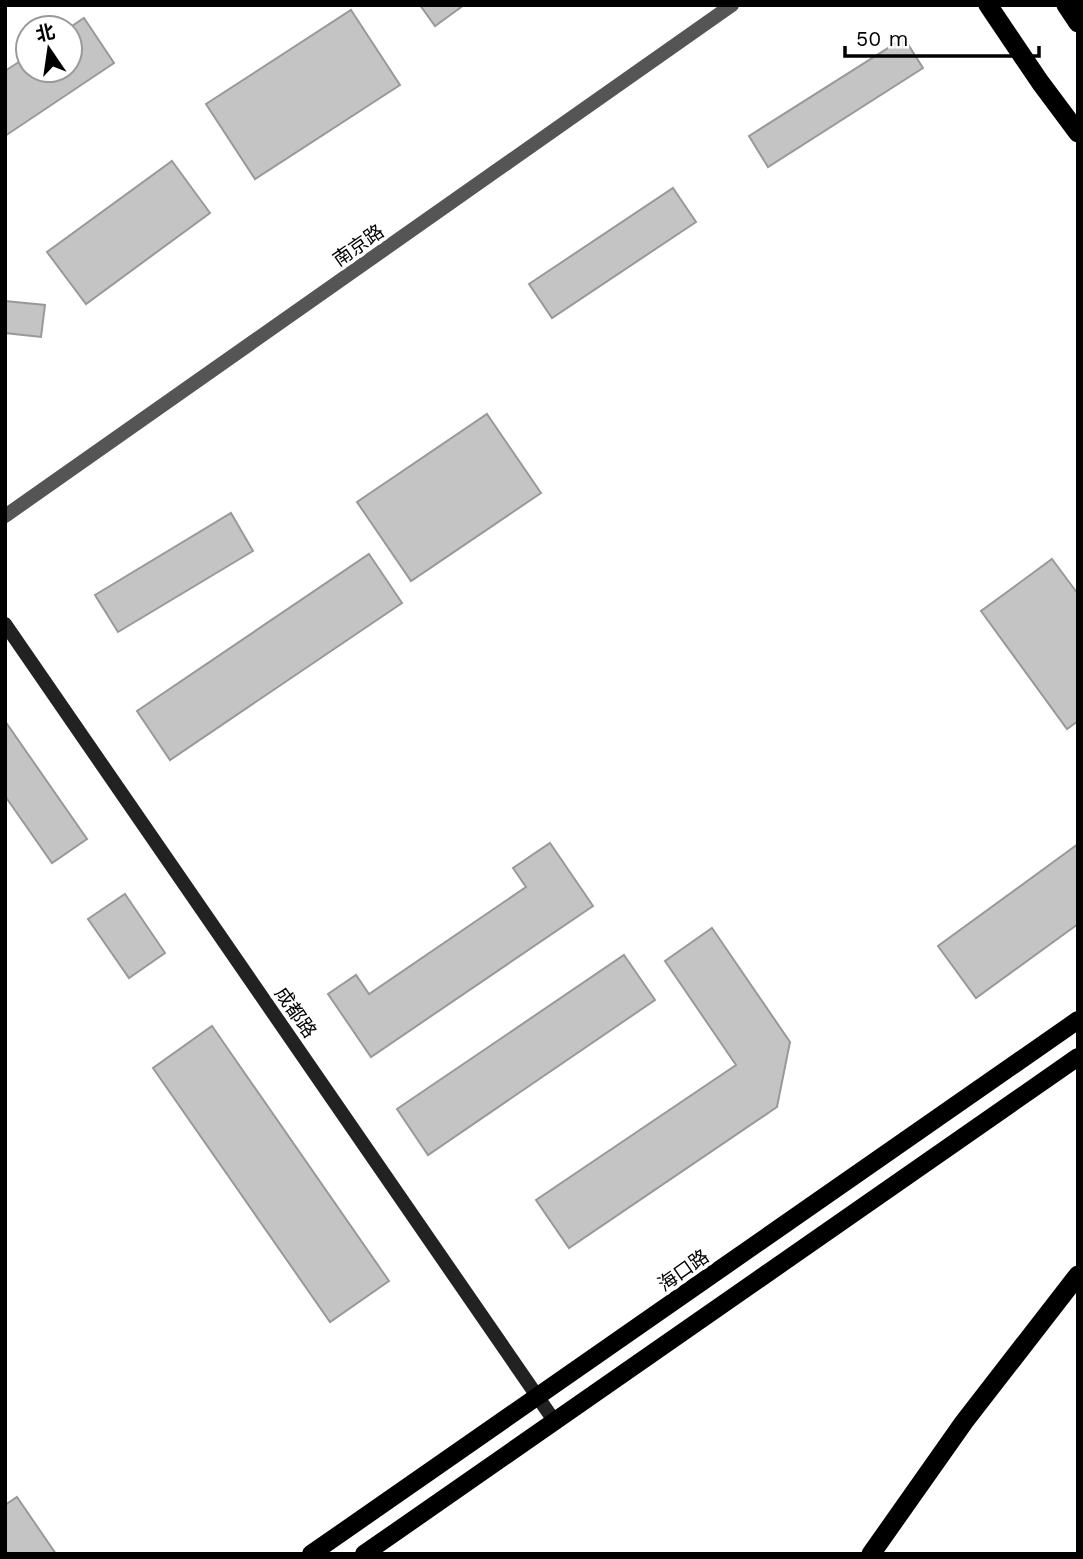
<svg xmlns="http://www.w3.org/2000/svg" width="1083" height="1559" font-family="'Work Sans','Noto Sans SC',sans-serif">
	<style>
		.building { fill: #c4c4c4; stroke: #999; stroke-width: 2 }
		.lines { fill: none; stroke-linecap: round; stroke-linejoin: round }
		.tertiary { stroke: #555; stroke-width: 14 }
		.secondary { stroke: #222; stroke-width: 14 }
		.primary { stroke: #000; stroke-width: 18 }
		.trunk { stroke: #000; stroke-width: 19 }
		.labels { text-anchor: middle; stroke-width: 7; stroke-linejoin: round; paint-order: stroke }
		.street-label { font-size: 19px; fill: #000; stroke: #fff }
	</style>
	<rect width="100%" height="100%" fill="#fff"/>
	<!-- building -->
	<path class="building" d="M420,5h44l-29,21z
		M351,10l49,75 -145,94 -49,-75z
		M84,18l30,45 -109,73v-65l23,-15v14h42l-1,-42z
		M904,38l19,30 -155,99 -19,-31z
		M172,161l38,52 -124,91 -39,-52z
		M673,188l23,34 -144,96 -23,-34z
		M5,301l40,4 -4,32 -36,-4z
		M487,414l54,79 -130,88 -54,-79z
		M231,513l22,38 -135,81 -23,-37z
		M369,554l33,49 -232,157 -33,-49z
		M1052,559l26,35v127l-11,8 -86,-118z
		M5,721l82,118 -35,24 -47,-67z
		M550,843l43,63 -222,151 -43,-63 28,-19 13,19 157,-107 -13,-19z
		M1078,844v80l-102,74 -38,-52z
		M125,894l40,59 -36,25 -41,-59z
		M712,928l78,114 -13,65 -208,141 -33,-48 200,-135 -71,-104z
		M624,955l31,45 -227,155 -31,-46z
		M212,1026l177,255 -59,41 -177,-254z
		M17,1497l39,57h-51v-49z"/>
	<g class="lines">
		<!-- tertiary -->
		<path class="tertiary" d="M5,516l727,-511"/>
		<!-- secondary -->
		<path class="secondary" d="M5,624l550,798"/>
		<!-- primary -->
		<path class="primary" d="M311,1554l767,-534
			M364,1554l714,-497"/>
		<!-- trunk -->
		<path class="trunk" d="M988,5l52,77 38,51
			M1066,5l12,18
			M871,1554l93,-132 114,-147"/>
	</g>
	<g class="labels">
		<!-- street labels -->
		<g class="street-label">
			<text transform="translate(358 245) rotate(-35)" y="7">南京路</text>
			<text transform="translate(296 1012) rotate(55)" y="7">成都路</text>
			<text transform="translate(683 1270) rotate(-35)" y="7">海口路</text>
		</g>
	</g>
	<!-- border -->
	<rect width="1083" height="1559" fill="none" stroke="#000000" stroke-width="14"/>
	<!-- north arrow -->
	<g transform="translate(49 49) rotate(347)"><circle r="33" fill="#ffffff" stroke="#999999" stroke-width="2"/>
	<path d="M0-5L12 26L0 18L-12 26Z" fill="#000000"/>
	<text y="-10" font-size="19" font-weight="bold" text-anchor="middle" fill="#000000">北</text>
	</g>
	<!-- scale -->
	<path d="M845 46v10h194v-10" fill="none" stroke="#000000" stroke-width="3.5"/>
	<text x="856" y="46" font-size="21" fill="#000000" stroke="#ffffff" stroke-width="5" paint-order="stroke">50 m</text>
</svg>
